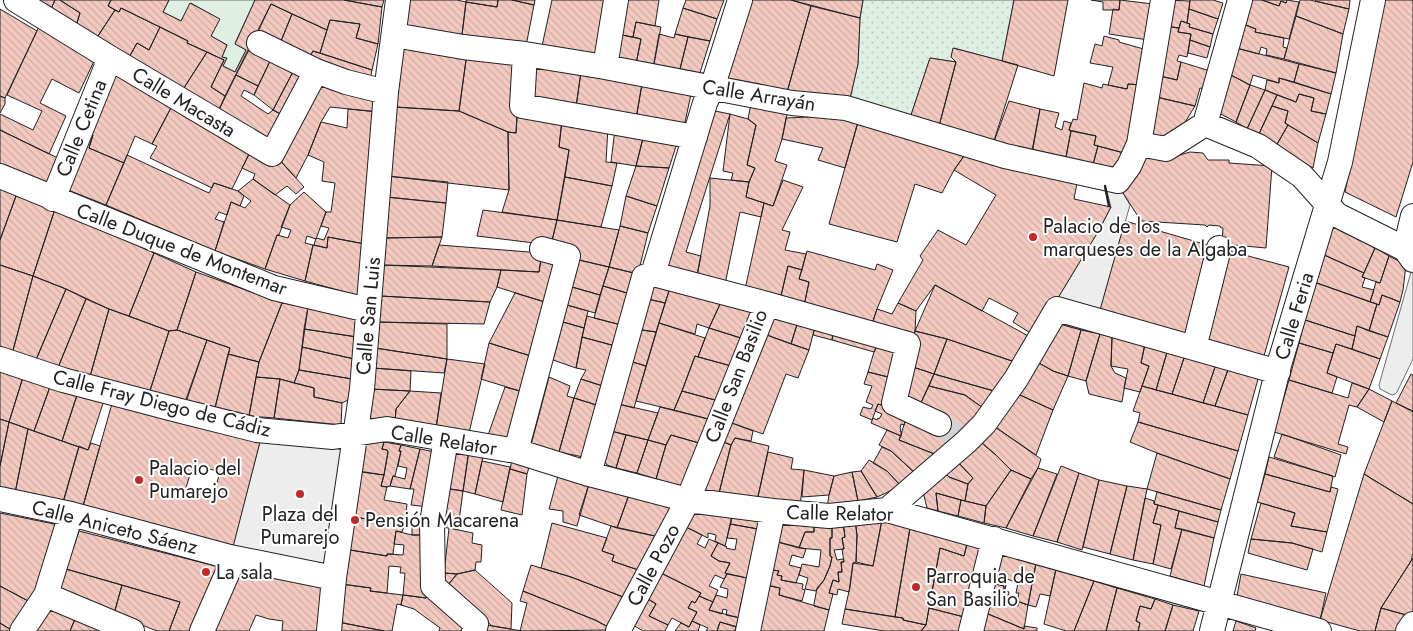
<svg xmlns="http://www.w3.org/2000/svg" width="1413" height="631" font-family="Jost,sans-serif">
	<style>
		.grass { fill: url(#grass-dots); stroke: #6f6f6f }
		.green { fill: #e0efe3; stroke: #6f6f6f }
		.parking { fill: #ededed; stroke: #6f6f6f }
		.building { fill: url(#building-back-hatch); stroke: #222; fill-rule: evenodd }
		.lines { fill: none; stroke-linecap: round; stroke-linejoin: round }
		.minor-tunnel { stroke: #d3d3d3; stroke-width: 24; stroke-dasharray: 24 12; stroke-linecap: butt }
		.minor-casing { stroke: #222; stroke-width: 26 }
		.minor { stroke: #fff; stroke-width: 24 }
		.wall { stroke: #222; stroke-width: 2.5 }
		.poi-dot { fill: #c62828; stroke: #fff; stroke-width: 2 }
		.labels { text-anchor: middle; stroke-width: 4; stroke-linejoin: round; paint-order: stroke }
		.street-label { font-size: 20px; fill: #222; stroke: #fff }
		.poi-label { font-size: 20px; fill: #222; stroke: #fff; text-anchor: start }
	</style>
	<defs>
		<pattern id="grass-dots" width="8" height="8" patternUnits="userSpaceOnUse" patternTransform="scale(1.25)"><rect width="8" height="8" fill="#e0efe3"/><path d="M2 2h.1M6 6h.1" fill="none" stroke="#c0cdc2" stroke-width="1.8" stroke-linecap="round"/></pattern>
		<pattern id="building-back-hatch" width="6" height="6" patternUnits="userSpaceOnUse" patternTransform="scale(1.25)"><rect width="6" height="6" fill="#f3c9c0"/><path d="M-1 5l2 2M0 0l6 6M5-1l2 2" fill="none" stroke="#d0aca5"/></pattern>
	</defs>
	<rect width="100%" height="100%" fill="#fff"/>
	<!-- grass -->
	<path class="grass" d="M863,0h151l-12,61 -48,-13 -3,9 5,5 -26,-4 -21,63 -60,-18 9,-39 2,-46z"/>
	<!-- green -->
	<path class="green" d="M169,0h86l-20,43 11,7 -11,22 -12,-6 3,-7 -4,-2 5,-12 -16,-9 8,-17 -28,-16 -10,18 -18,-9z"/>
	<!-- parking -->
	<path class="parking" d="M1124,182l-1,11 7,12 -36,128 -38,-10 -9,-7 52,-86 12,-23 -6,-23z
		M1413,265v94l-16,33 -2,2 -3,1 -12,-6 -1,-4z
		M261,438l82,8 -2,144 -113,-26z"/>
	<!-- building -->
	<path class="building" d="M32,0h23l-5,11z
		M55,0h5l20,13 -4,13 -26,-15z
		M60,0h51l-3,6 7,4 -21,32 -18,-16 4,-13z
		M111,0h58l-6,12 18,9 9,-18 30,16 -9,17 16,9 -5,12 5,1 -4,8 12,6 11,-22 -11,-6 20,-44h89l38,7 -4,37 -22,-6 4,-14 -30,-4 -3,10 -56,-26 -46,92 -14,-9 13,-27 -37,-17 1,-2 -67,-33 -2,4 -11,-6z
		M344,0h40l-2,7z
		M405,0h52l9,2 -5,41 -59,-12z
		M466,0h32l-1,7 -31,-5z
		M498,0h14l22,5 -8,41 -65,-3 5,-41 31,5z
		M512,0h23l-1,5z
		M552,0h61l-12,58 -59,-12z
		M624,0h35l-4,26 -19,-4 -3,15 -16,-3z
		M686,0h38l-7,19 -34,-11z
		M750,0h41l20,6 -25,90 -61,-12z
		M791,0h72l-3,18z
		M1014,0h54l-14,76 -52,-15z
		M1091,0h29l-1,10h-16v-8z
		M1120,0l33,4 -5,36 -39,-6 4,-25 6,1z
		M1166,0l24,1 -3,22 -6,-2 -2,7 -16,-2z
		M1190,0h23l10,3 -5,16 -29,-10z
		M1251,0h11l17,6 2,-5 5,2 1,-3 12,2 -10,37 -34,-7 1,-3 -13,-5z
		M1262,0h25l-1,3 -5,-2 -2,5z
		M1300,0h10l39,9 -6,25 -47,-18z
		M1316,0h34l-1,9 -34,-8z
		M1384,0h29v162l-17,55 -51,-25z
		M271,4l21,10 -13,32 -23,-10z
		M811,6l49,12 -2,46 -9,39 -63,-7z
		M121,8l39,19 -11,23 -12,-7 -11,20 -32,-21 21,-32 4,2z
		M683,8l34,11 -7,22 -35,-7z
		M0,9l37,22 -32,67 -5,-2z
		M1189,9l29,10 -5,15 -24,-7 1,-3 -3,-1z
		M292,14l35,16 -7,23 -7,-2 -5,9 -29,-14z
		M1296,16l47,18 -7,39 -52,-14z
		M330,20l30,4 -4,14 22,6 -6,26 -52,-17z
		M1181,21l9,3 -1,3 24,7 -3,13 -20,-7 1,-6 -13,-2z
		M41,22l55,35 -17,36 -27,-14 -12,24 26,13 -17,38 -49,-24v-16l33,16 9,-19 -35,-16z
		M636,22l25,5 -8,42 -17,-5 5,-25 -8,-2z
		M1243,24l13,5 -1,3 29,6 -1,9 4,1 -3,11 -18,-4 1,-6 -6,-2 -2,7 -23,-6z
		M1163,26l16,2 -1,4 13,2 -4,23 -8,-2 -2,6 4,1 -4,18 -21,-5z
		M160,27l28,14 -1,2 20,9 -27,42 -54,-31 11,-20 12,7z
		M617,34l24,5 -5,25 -23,-5z
		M659,34l15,4 1,-4 13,3 -9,36 -26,-4z
		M1104,36l15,4v2l28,8 -6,35 -13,-1 -1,5 -19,-4 5,-18 -23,-4 5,-19 7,2z
		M688,37l22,4 -11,35 -20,-3z
		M1190,40l20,7 -3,11 -19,-5z
		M251,46l21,11 -14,29 -22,-11z
		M403,47l64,6 -8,58 -63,-4z
		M953,48l65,17 -26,82 -54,-17 18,-68 -5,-5z
		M1236,48l63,16 -5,18 -15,-4v5l-26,-8 -3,10 -21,-11z
		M313,51l59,19 -3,15 -61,-25z
		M207,52l17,8 -13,27 14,9 -9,20 -36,-22z
		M467,53l54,9 -5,71 -8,-1 -49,-21z
		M272,57l23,11 -22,42 -19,-15z
		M930,58l26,4 -18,68 -29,-9z
		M1181,62l29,9 -5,18 -5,-1 -5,18 -43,-10 4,-21 21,5z
		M111,63l64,37 -23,44 -17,-8 -11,27 -35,-15 4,-13 -9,-3z
		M1299,64l37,9 -5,21 -37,-12z
		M533,66l48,6 -5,35 -48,-8z
		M295,68l13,13 -20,37 -15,-8z
		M581,72l61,12 -6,35 -60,-12z
		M1229,74l21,11 -14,37 -21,-11z
		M236,75l22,11 -4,9 -10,-5 -3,6 27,18 5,-4 15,8 -16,32 -56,-34z
		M1279,78l52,16 -5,20 -15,-3 3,-13 -15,-4 -3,8 -31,-12 2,-10 12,3z
		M315,81l64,13v18l-49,-5 -9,15 -13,33 -12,23 -21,-23z
		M1084,83l18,5 1,-4 24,5 1,-5 13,1 -17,68 -30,-8 2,-9 -27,-6 4,-11 4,1z
		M642,84l49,10 -7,33 -48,-8z
		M1250,85l15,5 -18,39 -11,-7z
		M1265,90l12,5 -19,41 -11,-7z
		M1299,94l15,4 -3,13 15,3 -8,29 -33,-20 3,-12 -16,-5 5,-11 19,7z
		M0,96l5,2v6l-5,9z
		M1152,96l43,10 -14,23 -13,11 -24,-6z
		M175,100l78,46 -21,43 -18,-6 -2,5 -62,-30 7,-12 -5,-2z
		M1009,101l31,8 -9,47 -39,-9z
		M751,104l37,6 -6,29 -7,22 12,4 -14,41 -27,-9 3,-15 6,-14 -8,-3 9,-40 -8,-6z
		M1272,106l16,5 -3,12 3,2 -12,21 -18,-10z
		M393,107l66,4 49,21 1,58 -122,-14z
		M348,109l31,3 -14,132 -37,-7 -1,11 -13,-3 2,-7 8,2 5,-12 -8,-2 5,-14h5l4,-29 -13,-2 2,-19 -16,-7 13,-33 26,6z
		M1040,109l19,4 -4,14 7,3 2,-9 7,2 -2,7 2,1 -6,31 -33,-8z
		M710,110l20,4 -44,138 15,4 -5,25 -25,-7 -7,-23z
		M517,114l45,6 -3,27 10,3 -12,70 -55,-8 7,-22 -1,-58 8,1z
		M730,114l18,5 8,6 -9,40 8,3 -6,14 -18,-2 2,-7 -10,-2z
		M829,116l29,6 -13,46 -27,-8 5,-12 -41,-9 4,-21z
		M562,120l46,7 -2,35 11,1 -5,23 -47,-9 4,-27 -10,-3z
		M858,122l106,34 -10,14 -12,23 -27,-9 -18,58 -68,-18z
		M1288,125l30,18 -5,25 -37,-22z
		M615,129l29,5 -8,32 -25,-4z
		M0,130l60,29 -13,34 -47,-22z
		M1071,131l25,5 -2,9 4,1 -6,22 -27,-6z
		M84,132l9,3 -4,13 35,15 -18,42 -43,-17z
		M644,134l34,6 -9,28 -33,-2z
		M253,146l22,9 29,32 -8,7 -9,-8 -12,9 -22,-16 2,-5 -13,-6z
		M1098,146l26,7 -12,19 -20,-4z
		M1190,152l13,1 5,7h21v3l43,3 -6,82 -44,-4 1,-16h-2l-1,-2 -11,-1 -2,2 -2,-2 -64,-4 -18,-28 1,-11 21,-27 25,3z
		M127,155l82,38 5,-10 24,8 6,5 -4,10 -9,-4 -4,13 -8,-3 -4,7 9,3 -9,29 -109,-46z
		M964,156l114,22 -4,21 37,8 -12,23 -64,106 -22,-14 5,-9 -29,-15 -7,13 -47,-26 -19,26 -18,-8 25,-43 -3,-4 18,-26 28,15 30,-50 -42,-25z
		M636,166l33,2 -12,38 -31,-10z
		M387,176l61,6 -2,21 -60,-6z
		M565,177l47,9 -11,41 -44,-7z
		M710,178l39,4 -3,15 18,6 -3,14 -21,-5 -16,77 -28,-8 14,-75z
		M253,179l37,26 -11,30h-2l-12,34 -50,-18 16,-49 14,6 6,-7 -13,-10z
		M783,180l20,7 -21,43 8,2 -5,18 21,4 -4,16 -14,-4 -8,34 -36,-6 20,-91 9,3z
		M0,188l16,8 -16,44z
		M304,192l22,20 -10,27 -9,-3 -2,7 8,2 -8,36 -40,-12 12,-34 11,3 3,-8 -10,-3 9,-22z
		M16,196l39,13 -22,67 -33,-11v-25z
		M626,196l31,10 -9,27 -28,-7z
		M386,197l60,6 -4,34 -59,1z
		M55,209l99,44 -25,63 -20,-7 -43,-20 -33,-13z
		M483,210l74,10 -6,25 -74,-9z
		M557,220l62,10 -10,37 -30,-7 1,-6 -29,-9z
		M1125,221l86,25 -24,88 -87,-24z
		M620,226l28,7 -10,41 -29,-7z
		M1331,226l44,22 -11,25 -42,-19z
		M328,237l37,7 -5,52 -55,-15 8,-36 14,3z
		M442,237l-10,29 -51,-1 3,-27z
		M439,245l103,8 -3,19 -107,-6z
		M1375,248l14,8 -9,27 -18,-6z
		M1226,250l63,17 -25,89 -57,-17 16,-57 -5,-1z
		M807,251l68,19 2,-6 16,6 -16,39 -6,18 -67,-21 5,-24 -10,-3z
		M154,253l42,19 -19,58 -8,1 -40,-15z
		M542,253l19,6 -13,44 -51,-16 4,-17 38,2z
		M1322,254l42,19 -2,4 3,1 -3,9 12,3 -4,12 -56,-20z
		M1389,256l17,9 -3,25 -3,12 -18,-7 -3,10 -9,-3 6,-20 4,1z
		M579,260l30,7 -9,28 -28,-8z
		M0,265l33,11 -21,78 -12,-4z
		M381,265l120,5 -4,17 -7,15 -110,-6z
		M788,266l14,4 -3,9 10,3 -5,24 -24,-6z
		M609,267l29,7 -4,21 -31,-9z
		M196,272l86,31 -23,59 -31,-8 2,-6 -53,-18z
		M33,276l33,13 -31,73 -23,-8z
		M648,281l22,7 -5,15 -21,-5z
		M1314,282l63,22 -8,27 -12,-5 -2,10 -50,-16z
		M935,285l97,53 -17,24 -68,-23 -32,-8z
		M603,286l31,9 -9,31 -31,-8z
		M572,287l28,8 -5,18 -28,-8z
		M670,288l51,14 -12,26 -12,-4 -2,10 -36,-11z
		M66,289l20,10 -29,71 -24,-3z
		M515,293l33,10 -14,54 -45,-14z
		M1382,295l18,7 -12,35 -19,-6 8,-27 2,1z
		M380,296l110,6 -6,22 -107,-2z
		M644,298l21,5 -9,29 -21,-3z
		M86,299l23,10 -20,71 -32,-10z
		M721,302l28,9 5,4 -10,24 -35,-11z
		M282,303l26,4 -9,63 -5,13 -14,-4 -24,-2 3,-15z
		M898,303l18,8 -1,20 -2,9 -42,-13 6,-18 15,5z
		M567,305l21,6 -4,17 -21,-6z
		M308,307l52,9 -3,21 -53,-8z
		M109,309l60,22 -21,66 -59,-17z
		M774,310l25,8 -8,26 -27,-10z
		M587,316l38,10 -6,21 -37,-10z
		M799,318l17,5 -7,27 -18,-6z
		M1305,320l50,16 -3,13 -16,-5 -3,9 -34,-10z
		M377,322l70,2v35l-72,-11z
		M563,322l21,6 -8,40 -23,-8z
		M1052,322l29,8 -13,46 -15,-5 -21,-12z
		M659,323l46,15 -7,19 -3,-1 -13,35 -8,19 -38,-9z
		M816,323l18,6 -2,11 -19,-5z
		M1357,326l31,11 -8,22 -28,-10z
		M709,328l35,11 -9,28 -37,-10z
		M304,329l53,8 -3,22 -52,-12z
		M635,329l21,3 -10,34 -20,-6z
		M834,329l45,13 -5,10 -42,-12z
		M177,330l30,10 -23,65 -36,-8 21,-66z
		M1081,330l19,4 -14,47 -18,-5z
		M915,331l32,8 -13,35 -27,-9z
		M764,334l45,16 -11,28 -12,-4 -23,60 -34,-12z
		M1100,334l12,3 -1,29 4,7 11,5 -4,24 -33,-8 -3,-13z
		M582,337l37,10 -10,41 -28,-9 5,-9 -10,-2z
		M1112,337l33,7 -4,19 8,3 -9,26 -16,-4 4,-19 -17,-3z
		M947,339l68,23 -21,29 -60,-17z
		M207,340l23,8 -16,64 -30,-4z
		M879,342l22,12 -5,25 -28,-7 6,-20z
		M489,343l45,14 -11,35 -42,-13z
		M1299,343l34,10 -6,20 10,4 -5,16 -43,-13z
		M1145,344l23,5 -12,41 -14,-4 7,-20 -8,-3z
		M1336,344l44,15 -11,30 -42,-16z
		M302,347l52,12 -2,20 -53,-9z
		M375,348l72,11 -3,14 -71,-5z
		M1168,349l18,3 -14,42 -16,-4z
		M1186,352l31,9 -14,42 -31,-9z
		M228,354l31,8 -10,54 -35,-4z
		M695,356l40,11 -13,35 -40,-11z
		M447,359l38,5 -16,69 -33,-5z
		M1032,359l21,12 15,5 -15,34 -42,-19z
		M626,360l20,6 -12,42 -20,-5z
		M1217,361l13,3 -15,42 -12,-3z
		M1230,364l30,8 -12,43 -33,-9z
		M907,365l27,9 -16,35 -19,-9z
		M0,368l24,6 -15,48 -9,-3z
		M373,368l38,3 -1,20 -39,-2z
		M299,370l53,9 -2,20 -8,4 -28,-6v-9l-20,-5z
		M868,372l28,7 -8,28 -10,-3 -6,16 -12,-5 3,-8 8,2 2,-4 -7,-3 6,-16 -8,-2z
		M24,374l27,10 -17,47 -25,-9z
		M934,374l60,17 -11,17 -18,-13 -36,-9z
		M1411,374l2,1v36l-17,-8z
		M256,377l24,2 -6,39 -25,-2z
		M549,377l21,9 -3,10 7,2 -15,54 -28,-7z
		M280,379l34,9v9l28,6 -1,22 -67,-7z
		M581,379l28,9 -6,19 -29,-9z
		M1289,380l59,18 4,-15 17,6 -12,18 -8,-2 -11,39 10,3 -2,7 -72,-22z
		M51,384l27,8 -16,49 -28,-10z
		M929,386l36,9 18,13 -20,24 -21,-13 -24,-10z
		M1142,386l106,29 -10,36 -100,-29 2,-9 -7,-2z
		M505,387l18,5 -11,50 -25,-4z
		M371,389l39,2 -14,18 -1,13 -27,-4z
		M1369,389l23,12 -8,21 -27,-15z
		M410,391l31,2 -5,35 -41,-6 1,-13z
		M682,391l40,11 -6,19 -42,-11z
		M1011,391l42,19 -17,45 -48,-33z
		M78,392l26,8 -16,50 -26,-9z
		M574,398l29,9 -15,51 -29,-6z
		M113,400l148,38 -28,109 -150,-41zM193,464l27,8 -7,24 -27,-8z
		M1392,401l21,11v92l-49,-30z
		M614,403l44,10 -10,27 -41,-10z
		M878,404l10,3 19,9 -3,9 -3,-1 -1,4 1,1 -1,3h2l-1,4 -30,-13 2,-5 4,2 1,-2 1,1 3,-5 -7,-3z
		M660,407l56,14 -10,24 -35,-10 -5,10 -18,-5z
		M907,416l35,3 21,13 -26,23 -38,-15z
		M0,419l9,3 -9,44z
		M9,422l19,7 -13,64 -15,-3v-24z
		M729,422l24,9 -2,10 -16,-3 -4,7 -10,-4z
		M988,422l53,37 -3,9 -7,11 -20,-9 -15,-15 -20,-17z
		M1138,422l100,29 -8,28 -73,-26 -27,-11z
		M28,429l51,18 -16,56 -48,-10z
		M607,430l19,5 -10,33 -9,-3 -6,-9z
		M887,430l14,6 -2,4 38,15 -21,19 -25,-23 -12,-6z
		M1282,434l59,21 -6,22 -61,-20z
		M626,435l22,5 -11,33 -21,-5z
		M671,435l35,10 -16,44 -34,-10 10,-34z
		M735,438l34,8 -12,55 -39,-4 13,-52z
		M976,438l20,17 15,15 -25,36 -21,-5 3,-17 5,-6 -19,-20z
		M367,439l17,3 -2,7 5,1 1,2 -4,23 -23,-3 4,-32z
		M648,440l18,5 -10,34 -19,-6z
		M721,441l10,4 -13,52 -20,-3z
		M384,442l17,3 -2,6h2l-6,25h-2l-3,10 -3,1 -6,-1 3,-11 4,-23 -1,-2 -5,-1z
		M91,443l9,3 -17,60 -20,-4 16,-56 9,4z
		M401,445l19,4 -10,40 -20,-3 3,-10 12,3 2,-11 -9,-2 3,-15h-2z
		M451,447l18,3 -6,41 -19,-3z
		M882,447l9,4 25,23 -15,12 -14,-15 -14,-8z
		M420,449l20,4 -11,54 -18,-2 3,-16h-4z
		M469,450l15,2 -9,42 -12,-3z
		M768,452l25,6 -2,11 13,1 -4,37 -43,-6z
		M1157,453l73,26 -9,31 -74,-21z
		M1269,457l64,19 -3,16 -65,-18z
		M954,458l19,20 -5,6 -19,-7 -8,-8z
		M512,460l18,4 -3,10 -17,-5z
		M869,460l18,11 14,15 -24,11 -16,-26z
		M482,461l28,6 -7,35 -28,-8z
		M1061,466l18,7 -22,69 -24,-6z
		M1038,468l19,6 -24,62 -27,-8z
		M510,469l17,5 -5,41 -21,-5z
		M941,469l8,8 19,7 -3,17 -29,-8 2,18 -11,-3 -5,-20z
		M804,470l30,6 -5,19 -27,2z
		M1011,470l20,9 -25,49 -22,-5 2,-17z
		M358,471l26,4 -3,11 6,1 -3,13 23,4 -2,20 -19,-1 -1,-1 -37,-6z
		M861,471l16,26 -19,4 -6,-29z
		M852,472l6,29 -31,7 2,-13 5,-19z
		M1079,473l20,7 -17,70 -25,-8z
		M1265,474l65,18 1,-5 7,2 -11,43 -36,-6 4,-13 -38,-11z
		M1364,474l49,30v49l-2,8 -30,47 -6,23h-15l-40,-11z
		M558,476l31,8 -12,42 -14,-4v-11l-14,-2z
		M1099,480l28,6 -17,68 -27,-7z
		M589,484l41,8 -13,36 -38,-13z
		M1127,486l20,3 -14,71 -23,-6z
		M444,488l19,3 -5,38 -19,-2z
		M630,492l48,18 -14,28 -47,-10z
		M1157,492l64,18 -3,12 -64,-18z
		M936,493l25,7 -3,16 -20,-5z
		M1145,498l9,3v3l4,1 -5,18 8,2 -8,39 -20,-4z
		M961,500l25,6 -2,17 -26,-7z
		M1261,503l34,10 -4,13 36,6 -5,20 -30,-9 -41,-4z
		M1158,505l21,6 -4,17 7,1 -11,40 -18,-5 8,-39 -8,-2z
		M693,510l39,8 -7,28 -10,-5 1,-6 -8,-2v5l-24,-12z
		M733,511l28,6 -3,12 -28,-5z
		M1179,511l39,11 -4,16 -39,-10z
		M0,513l59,12 -27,78 -32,-17z
		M348,516l37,6 1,1 19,1 -3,8 -6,-1 -3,23h-6v2l-43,-7z
		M779,519l35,2v11h-9l-6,16 -25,-7z
		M855,520h27l-9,46 -17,-4 1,-27z
		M855,520l2,15 -1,27 -3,1 -4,29 -11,-3 -1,6 -8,-2 4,-13 6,2 -1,-10h4l-1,-10h3l-2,-13h2l-2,-11 3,-1 -2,-15z
		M882,520l28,8 -15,89 -50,-8 5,-22 3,-24 20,3z
		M814,521l18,2v15h-2v18l2,1 -2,9 -6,14 -8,11 -11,-2 3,-11 -9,-3 3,-11 17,3 2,-17 -22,-2 6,-16h9z
		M843,522l2,15 -3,1 2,11 -10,1 3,10 6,-1 1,3h-3l1,10h-4l1,10 -6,-2 -4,13 4,1 -4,16 -15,-4v-2l3,-16 7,-8 6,-14 2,-9 -2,-1v-18h2v-15z
		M552,523l55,15 -5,13 12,4 -2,6 35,12 -16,27 -60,-23 -30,-9z
		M412,524l16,1v10h-16z
		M730,524l28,5 -11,49 -22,-5 5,-10 -11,-2 -8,-5 7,-13 9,4 -1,1 9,2 2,-11 -10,-1z
		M611,526l53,12 -17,35 -35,-12 2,-6 -12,-4z
		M684,526l18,9 -5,9 8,4 4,-9 9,4 -7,13 8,5 11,2 -5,10 2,1 -3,5 -9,-4 -6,11 9,4 -5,12 -14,-6 2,-3 -42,-21z
		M449,528l24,5 -1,10 10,2 -1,17h-5l-1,8 -18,4 -13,-1z
		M910,528l57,16 -3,12 -24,-8 -14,77 -23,-5v-2l-8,-1z
		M1182,529l32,9 -10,48 -34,-10z
		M79,531l148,38 -28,62h-30l11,-29 -114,-33z
		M396,531l16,4h16l-2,63 -23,-3 2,-22h-5l1,-6 -12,-1 -2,27 -17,-2 1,-3 -30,-4 3,-35 43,7v-2l16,1 1,-10 -10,-1z
		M1251,539l41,4 21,6 -6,21 -59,-17z
		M774,541l32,8 -3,9 -11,-3 -3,10 12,3 -5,15 -15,-3 1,-4 -5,-1 2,-4 -11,-2z
		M967,544l16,4 -19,69 -35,-9 11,-60 24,8z
		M999,553l37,10 -8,42 -11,-4 2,-8h-3l2,-10 -11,-4 -2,11h-1v-4l-13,-3z
		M1413,558v54l-3,4 -29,-8z
		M1036,563l20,6 -6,27 -10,-2 -4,13 -8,-2z
		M531,565l40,12 60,23 -17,30 -19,-10 -72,-29z
		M235,566l93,22 -6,43h-40l1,-10 -14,-2 -13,-4 -7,16h-41z
		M66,569l56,16 -8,29 -56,-21z
		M768,569l11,2 -2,4 5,1 -1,4 22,4 -1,5 3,1 -3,11 -23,-6 1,-7 -14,-3z
		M1056,569l38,12 -20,50h-8l-22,-7z
		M475,570l37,33 -1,26 -19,-3 -44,-41 9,-11z
		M659,572l42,21 -6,10 -3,-2 -4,7 9,4 -8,15 -17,-9 -4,7 -19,-9 7,-12 -10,-6z
		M444,573l13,1 -9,11 -6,-4z
		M727,574l20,4 -8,34h1v6l-14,-3 1,-5 -4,-1 -1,5 -13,-4 7,-15 11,3 1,-9 -8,-2z
		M1241,574l85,19 -6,27 -83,-24z
		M1094,581l23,7 -11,43h-32z
		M991,583l13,3v4l5,2 -2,12 11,2 1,-4 9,3 -4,24 -36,-15z
		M341,584l30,4 -1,3 33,4 -2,10 -4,-1 -5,27h-8l-46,-9z
		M122,585l58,17 -11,29h-12l-43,-17z
		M766,585l14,3 -1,7 50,15 -5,21h-65z
		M0,586l32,17 -19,28 -13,-8z
		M1117,588l38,11 -4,10 -11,-3 -4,15 4,2 -2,8h-32z
		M430,591l40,40h-31l1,-3 -26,-19 -13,-4 2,-10 23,3z
		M523,591l72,29 19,10 -94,1 7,-28 -7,-2z
		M699,596l14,6 -4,8 31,8 -2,9 -18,-5 -3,9h-11l2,-3 -16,-7 5,-9 -9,-4 4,-7 3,2z
		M647,598l9,6 -7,12 19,9 -3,6h-22l-10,-6z
		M1155,599l18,6 -8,26h-27l2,-8 -4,-2 4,-15 11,3z
		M1173,605l26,6 -6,20h-28z
		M929,608l35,9 -4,14h-39l5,-6z
		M1381,608l29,8 -10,15h-25z
		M51,609l24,10 -5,12h-36z
		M845,609l58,9v2l23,5 -5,6h-37l-42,-7z
		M986,613l38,16v-3l13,2v3h-54z
		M75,619l22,10 -1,2h-26z
		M692,621l8,4 -2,6h1h-24l6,-8 8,4z
		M1236,621l20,7 -1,3h-22z
		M338,622l46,9h-47z
		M720,622l16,5 -1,4h-18z
		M0,623l13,8h-13z
		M481,624l41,7h-42z"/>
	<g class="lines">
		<!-- minor-tunnel -->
		<path class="minor-tunnel" d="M939,424l27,18"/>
		<!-- minor casing -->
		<g class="minor-casing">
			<path id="minor" d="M16,0l94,58 162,96 44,-83
				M394,35l69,12 62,7 80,13 187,36 54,5 159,48 113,25 11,-15 10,-22 24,-144
				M259,43l57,28 30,11 40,10
				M525,54l-3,52 173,31
				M605,67l11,-67
				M1205,124l35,-124
				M1139,144l27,5 39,-25 53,22 44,30 35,39 68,34 8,11
				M0,176l274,112 94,22
				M53,199l57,-141
				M1405,249l8,-33
				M653,274l52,-171 7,-15 28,-88
				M767,304l141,40 -14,59 45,21
				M1194,348l25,-100
				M0,359l63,21 114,30 80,20 76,7 54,-8 129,22 73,23 99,26 85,11 56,5 58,-6 432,121
				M446,439l-14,84 1,63 43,38 -2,7
				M516,451l52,-195 -26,-7
				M589,474l55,-197 9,-3
				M0,499l71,15 159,43 104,21
				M887,510l79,-68 18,-18 32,-45 41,-70 221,63
				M46,595l86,36
				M22,631l24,-36 25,-81
				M202,631l32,-73
				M329,631l5,-53 28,-189 24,-297 12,-92
				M618,631l70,-131 79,-196 -114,-30
				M748,631l25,-120
				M971,631l23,-92
				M1212,631l67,-266 61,-203 33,-162
				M1408,631l5,-7"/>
		</g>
		<!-- minor -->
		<use href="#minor" class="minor"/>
		<!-- wall -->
		<path class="wall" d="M1105,186l4,20"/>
	</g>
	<!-- markers -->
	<g class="poi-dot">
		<circle cx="1033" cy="237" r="5"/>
		<circle cx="139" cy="480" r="5"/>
		<circle cx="300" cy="494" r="5"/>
		<circle cx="355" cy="520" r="5"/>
		<circle cx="206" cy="572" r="5"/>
		<circle cx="916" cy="587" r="5"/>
	</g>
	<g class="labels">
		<!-- street labels -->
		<g class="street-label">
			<text transform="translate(759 95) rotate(9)" y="7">Calle Arrayán</text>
			<text transform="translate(184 102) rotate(31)" y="7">Calle Macasta</text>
			<text transform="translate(81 128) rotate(-68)" y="7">Calle Cetina</text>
			<text transform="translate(182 249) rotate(21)" y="7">Calle Duque de Montemar</text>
			<text transform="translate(368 316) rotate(-85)" y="7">Calle San Luis</text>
			<text transform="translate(1294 316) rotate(-73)" y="7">Calle Feria</text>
			<text transform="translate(736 376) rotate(-69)" y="7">Calle San Basilio</text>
			<text transform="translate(162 403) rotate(14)" y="7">Calle Fray Diego de Cádiz</text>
			<text transform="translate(444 440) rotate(9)" y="7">Calle Relator</text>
			<text transform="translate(840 513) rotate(1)" y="7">Calle Relator</text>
			<text transform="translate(115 527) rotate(14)" y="7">Calle Aniceto Sáenz</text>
			<text transform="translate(653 565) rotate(-62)" y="7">Calle Pozo</text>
		</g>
		<!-- poi labels -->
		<g class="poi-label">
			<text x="1043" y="233">Palacio de los<tspan x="1043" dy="23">marqueses de la Algaba</tspan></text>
			<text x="149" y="475">Palacio del<tspan x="149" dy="23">Pumarejo</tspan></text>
			<text x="300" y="521" text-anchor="middle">Plaza del<tspan x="300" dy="23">Pumarejo</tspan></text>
			<text x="365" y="527">Pensión Macarena</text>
			<text x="216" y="579">La sala</text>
			<text x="926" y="583">Parroquia de<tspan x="926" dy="23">San Basilio</tspan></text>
		</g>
	</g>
</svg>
